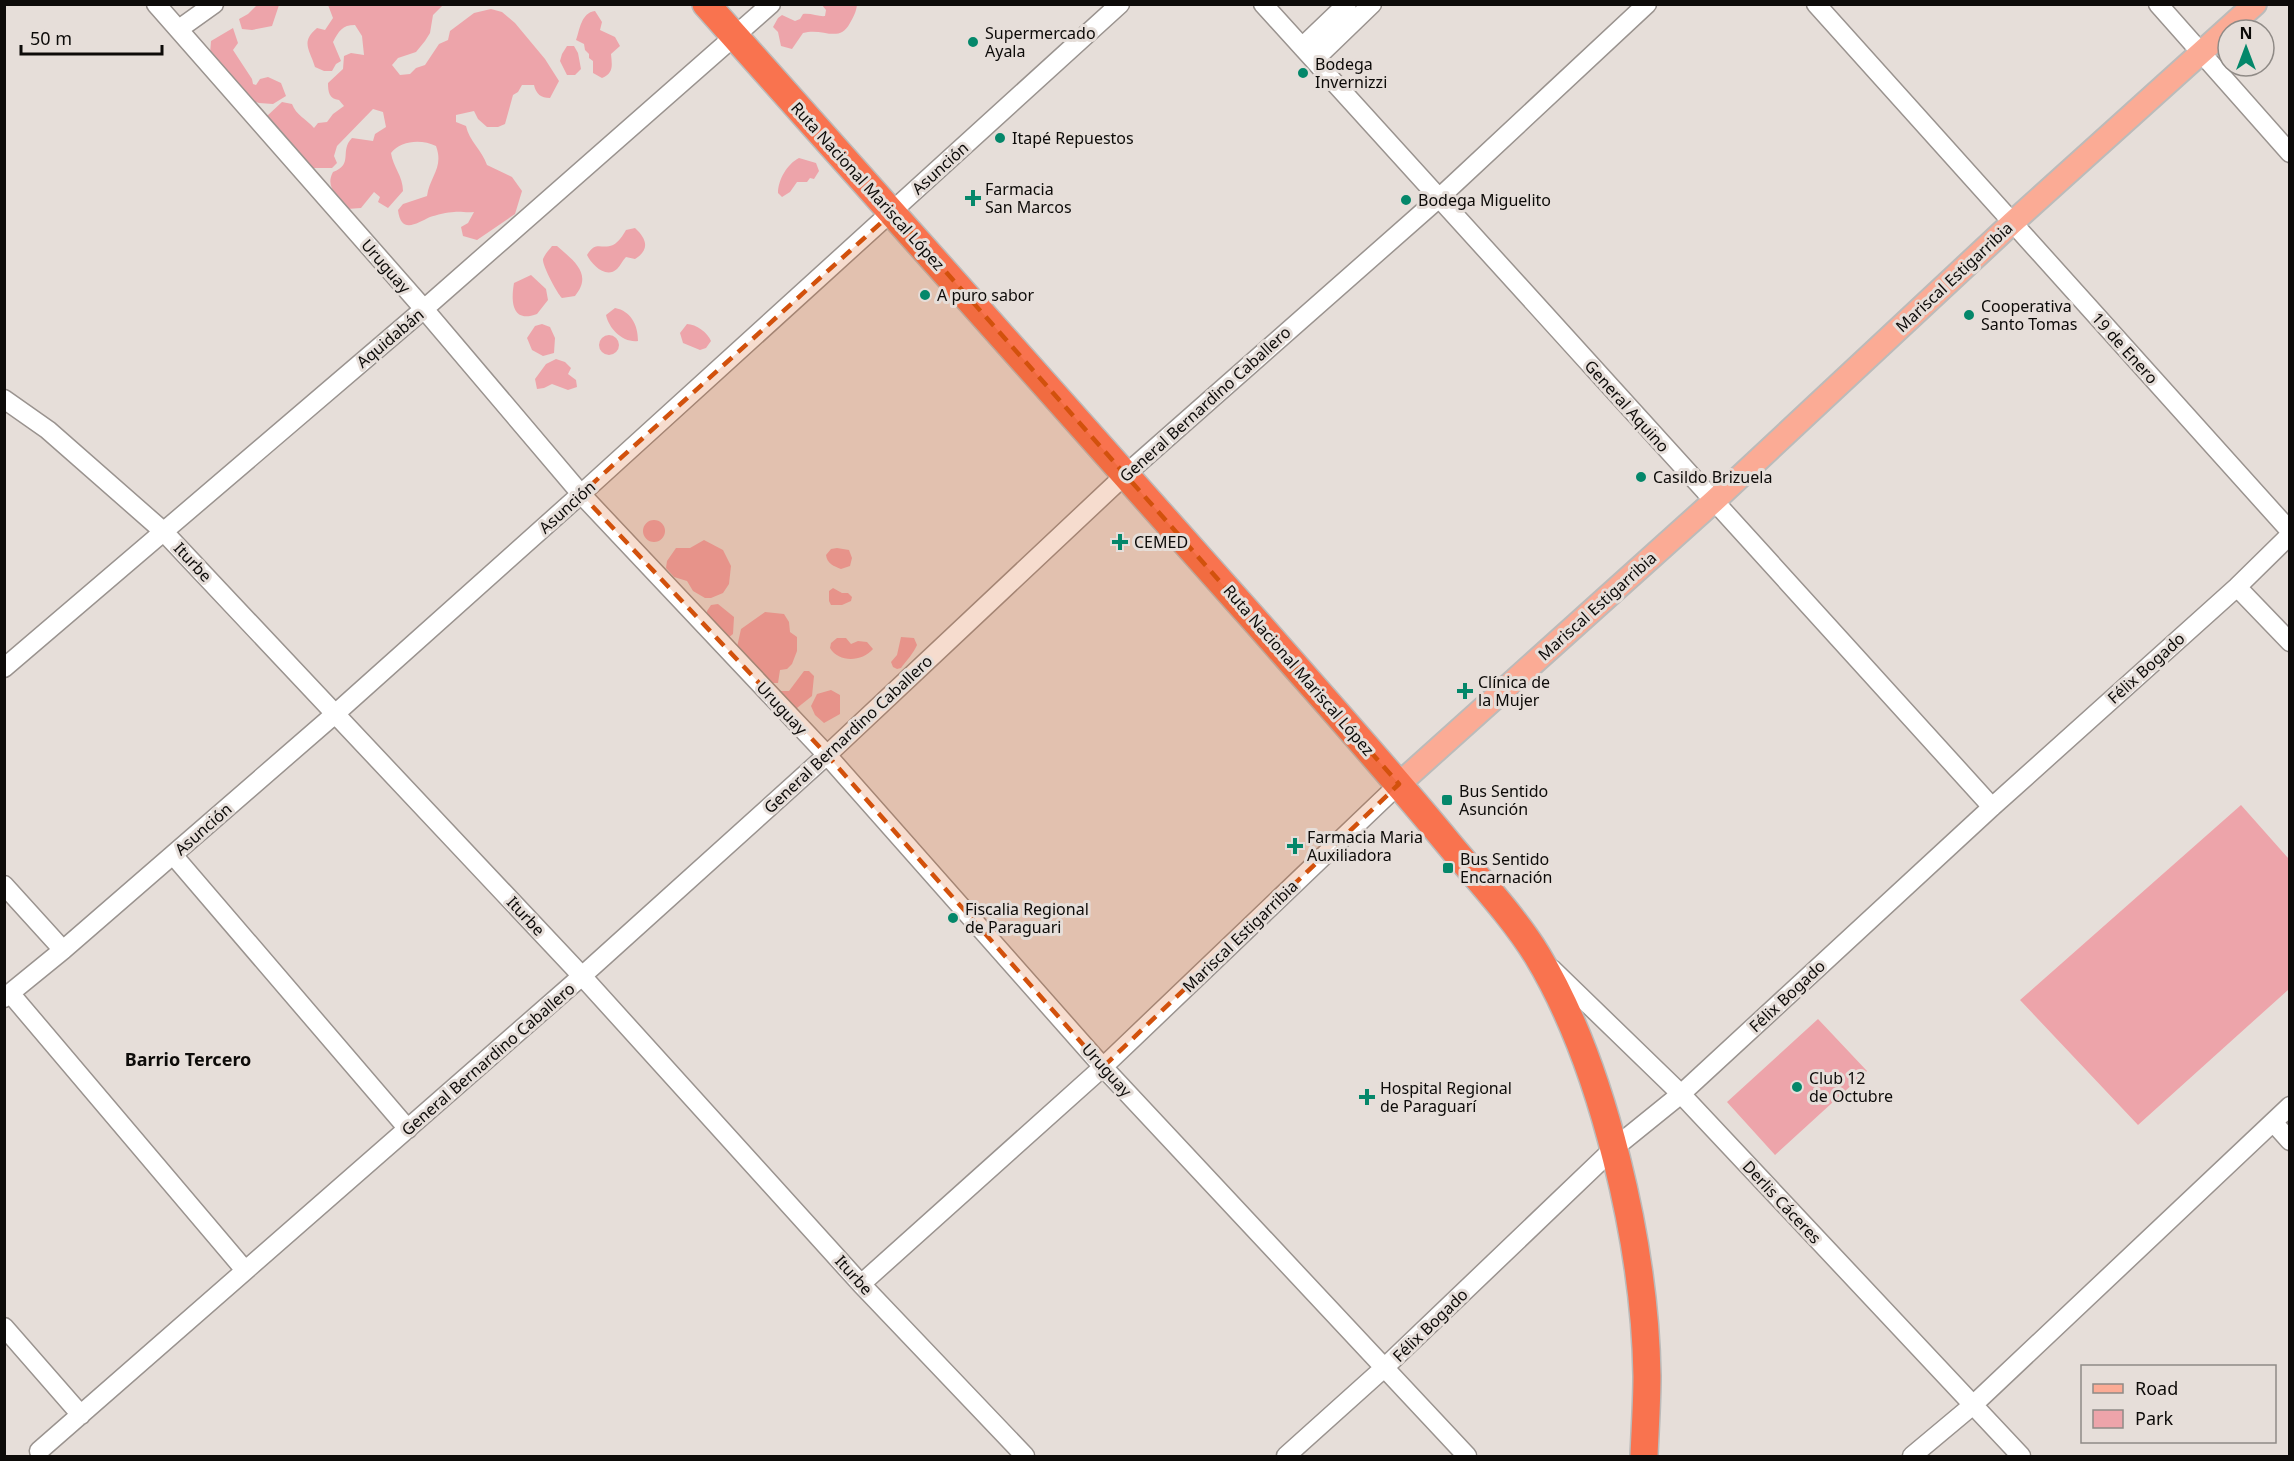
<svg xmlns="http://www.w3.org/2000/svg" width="2294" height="1461" font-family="'Noto Sans',sans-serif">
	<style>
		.green { fill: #eda4aa }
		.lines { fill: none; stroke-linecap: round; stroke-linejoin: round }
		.minor-casing { stroke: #9a938f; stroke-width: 21 }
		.major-casing { stroke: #bbbbba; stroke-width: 26 }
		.highway-casing { stroke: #bbbbba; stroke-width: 30 }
		.minor { stroke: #fff; stroke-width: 18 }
		.major { stroke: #fbab95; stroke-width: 22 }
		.highway { stroke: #f9734f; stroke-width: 27 }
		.marked { fill: #d2510c; fill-opacity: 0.2; stroke: #d2510c; stroke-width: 4.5; stroke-dasharray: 12 8; stroke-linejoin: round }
		.poi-dot { fill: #04876a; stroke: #e6ded9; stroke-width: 2 }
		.labels { text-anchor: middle; stroke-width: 6; stroke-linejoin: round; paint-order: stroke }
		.poi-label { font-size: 16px; fill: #0d0b09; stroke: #e6ded9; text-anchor: start }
		.street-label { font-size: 16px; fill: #0d0b09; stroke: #e6ded9 }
		.neighbourhood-label { font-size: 18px; font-weight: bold; fill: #0d0b09; stroke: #e6ded9 }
	</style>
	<rect width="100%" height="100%" fill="#e6ded9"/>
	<!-- green -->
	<path class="green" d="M258,4l21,1 -7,21 -20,4 -10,-1 -3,-10 9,-5z
		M328,5h115l-10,10 -3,18 -5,8 -9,11 -18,6 -6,7 8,10 10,-1 6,-6 9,-3 14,-21 9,-4 2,-9 24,-18 17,-4 11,3 13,11 30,36 14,22 -9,17c-9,0 -14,-4 -16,-13h-12l-4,7 -5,3 -8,29 -7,3h-11l-9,-8 -4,-8 -18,4v7l10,4c3,15 16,24 21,39l25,12 10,14 -7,23 -38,26 -14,-4 -2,-9 7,-4 6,-11c-8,1 -13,-1 -20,0 -6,0 -18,3 -24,5 -13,6 -29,18 -32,-7l5,-6 24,-8c3,-20 17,-28 9,-50 -14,-7 -35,-6 -45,7 2,14 12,23 12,38l-15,17 -10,-6 2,-5 -6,-5 -13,16 -14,1c-7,-13 -23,-20 -14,-37 21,-8 6,-21 19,-34l21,3 2,-7 11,-7 -3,-15 -10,-3 -36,37 -3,10 3,7 -5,5h-21l-17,-21 -8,-4 -18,-21 -1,-6 15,-14 10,2c4,11 14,15 22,24l4,-5 9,-1 6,-8 11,-8 -5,-6c-10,-1 -11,-8 -11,-17l15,-14 1,-13 7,-3 13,2 -2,-19 -7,-11c-13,0 -16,6 -22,17l8,19 -5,3 -4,7h-8l-9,-4c-5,-17 -15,-25 2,-39l8,2 8,-12z
		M822,5h35c-1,7 -3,11 -7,18 -11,21 -27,4 -47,10l-11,16 -11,-3 -3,-14 -5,-5 5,-9 4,-3 13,6 5,-2 3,-5c8,-1 17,3 22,2l1,-6z
		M595,11l7,11 -2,8 15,7 5,9 -9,8c1,11 3,19 -9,24l-9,-5v-12l-4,-3v-4l-4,-4 -1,-6 -8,-4c4,-11 5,-27 19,-29z
		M233,28l5,15 -5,7 19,29 1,5 3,1 4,-6 8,-2 13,6 5,13 -13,8 -14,-1 -14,-5 -35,-44 1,-13z
		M567,46h7l4,7 3,16 -6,6h-8l-7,-14 2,-7z
		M799,158l17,5 3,8 -5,8 -4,-1 -3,4h-10l-7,10 -8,5 -4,-4c0,-13 9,-29 21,-35z
		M635,228c12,11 15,22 0,31l-9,-2c-4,4 -5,8 -9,12 -11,10 -25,-4 -30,-14 9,-15 14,-5 26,-10 6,-3 10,-10 13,-15z
		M552,246h5c17,15 36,28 18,50l-13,2c-5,-5 -20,-33 -19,-39 2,-5 6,-9 9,-13z
		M531,275l15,14 2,11 -11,14c-26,10 -26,-14 -23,-31z
		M615,308c16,3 23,17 23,33 -15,2 -29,-12 -32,-26z
		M542,324l8,3 5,11 -1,15 -11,3 -11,-6 -5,-12 8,-12z
		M687,324c9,0 21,9 24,17l-5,7 -6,2 -17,-7 -3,-10z
		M599 345a10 10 0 1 1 20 0a10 10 0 1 1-20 0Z
		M556,359l9,3 6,6 -3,6 8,6 1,7 -9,3 -16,-6 -8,4 -7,1 -2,-10 11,-15z
		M643 531a11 11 0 1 1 22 0a11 11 0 1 1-22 0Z
		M704,540l19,10 8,16 -2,18 -6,9 -12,5h-6l-12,-7 -6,-10 -13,-4 -8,-9 1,-7 9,-13h14z
		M837,548l12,2 3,8 -2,8 -9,3c-7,-3 -14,-5 -15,-14l5,-6z
		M833,588l9,5h6l4,4 -1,4 -9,4h-11l-2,-4v-10z
		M718,604l16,13 -1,17 -5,4 -21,-22v-5l4,-6z
		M765,612l19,2 5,8 1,10 7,5v14l-5,13 -5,5 -7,1 -2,13h-7l-30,-27 -4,-9 4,-18z
		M901,637l13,1 3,7c-4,9 -10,15 -16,23l-4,1 -4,-2 -2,-5 6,-7z
		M837,638h9l5,6 7,-3 9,1 6,7c-11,13 -34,14 -43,-1l1,-5z
		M804,671h5l5,5 -2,20 -20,16 -14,-21h11z
		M831,690l9,5v19l-16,9 -9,-8 -4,-9 6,-12z
		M2241,805l48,54v130l-151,136 -118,-125z
		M1818,1019l49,52 -92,84 -48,-53z"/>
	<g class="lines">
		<!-- minor casing -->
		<g class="minor-casing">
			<path id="minor" d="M156,4l268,305 157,185 246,261 276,312 364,389
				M1263,4l729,803
				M1816,4l474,527
				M2158,4l132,149
				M179,29l35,-25
				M1302,47l45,-43
				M1314,60l58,-56
				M4,399l44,31 115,101 419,445 279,308 164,172
				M2237,587l53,55
				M4,668l420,-359 347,-305
				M173,855l235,274
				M4,885l59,65
				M1552,969l129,125 340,362
				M10,993l234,276
				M4,998l59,-48 272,-236 246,-220 539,-490
				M2273,1122l17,19
				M861,1284l242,-217 296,-283
				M4,1327l77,88
				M39,1451l543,-475 245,-221 299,-281 313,-276 208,-194
				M1286,1456l98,-88 229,-219 68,-55 311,-287 245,-220 53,-52
				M1912,1456l61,-51 317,-299"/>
		</g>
		<!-- major casing -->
		<g class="major-casing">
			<path id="major" d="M1399,784l315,-283 298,-278 243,-219"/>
		</g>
		<!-- highway casing -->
		<g class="highway-casing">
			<path id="highway" d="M706,4c186,207 371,414 554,622 63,72 127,143 188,217 29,35 65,73 89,112 67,111 108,291 110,421 0,27 -2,54 -3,80"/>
		</g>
		<!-- minor -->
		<use href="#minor" class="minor"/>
		<!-- major -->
		<use href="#major" class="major"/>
		<!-- highway -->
		<use href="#highway" class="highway"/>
	</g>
	<!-- marked area -->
	<path class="marked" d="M893,212l506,572 -296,283 -276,-312 -246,-261z"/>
	<!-- markers -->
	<g class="poi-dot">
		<circle cx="973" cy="42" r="6"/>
		<circle cx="1303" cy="73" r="6"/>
		<circle cx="1000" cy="138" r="6"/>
		<path d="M970 189h6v6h6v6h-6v6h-6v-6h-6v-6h6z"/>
		<circle cx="1406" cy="200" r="6"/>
		<circle cx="925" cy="295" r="6"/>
		<circle cx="1969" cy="315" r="6"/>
		<circle cx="1641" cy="477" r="6"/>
		<path d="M1117 533h6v6h6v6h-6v6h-6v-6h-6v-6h6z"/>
		<path d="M1462 682h6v6h6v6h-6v6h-6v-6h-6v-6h6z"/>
		<rect x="1441" y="794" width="12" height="12" rx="3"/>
		<path d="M1292 837h6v6h6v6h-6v6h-6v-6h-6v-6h6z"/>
		<rect x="1442" y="862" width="12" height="12" rx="3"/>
		<circle cx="953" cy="918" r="6"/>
		<circle cx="1797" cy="1087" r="6"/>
		<path d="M1364 1088h6v6h6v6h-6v6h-6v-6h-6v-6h6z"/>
	</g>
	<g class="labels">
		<!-- poi labels -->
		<g class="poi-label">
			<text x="985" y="39">Supermercado<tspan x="985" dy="18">Ayala</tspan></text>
			<text x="1315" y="70">Bodega<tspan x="1315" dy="18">Invernizzi</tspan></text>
			<text x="1012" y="144">Itapé Repuestos</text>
			<text x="985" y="195">Farmacia<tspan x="985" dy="18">San Marcos</tspan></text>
			<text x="1418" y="206">Bodega Miguelito</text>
			<text x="937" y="301">A puro sabor</text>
			<text x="1981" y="312">Cooperativa<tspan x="1981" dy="18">Santo Tomas</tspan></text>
			<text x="1653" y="483">Casildo Brizuela</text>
			<text x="1134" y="548">CEMED</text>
			<text x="1478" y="688">Clínica de<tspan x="1478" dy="18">la Mujer</tspan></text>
			<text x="1459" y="797">Bus Sentido<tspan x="1459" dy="18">Asunción</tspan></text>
			<text x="1307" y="843">Farmacia Maria<tspan x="1307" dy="18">Auxiliadora</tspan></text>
			<text x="1460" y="865">Bus Sentido<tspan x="1460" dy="18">Encarnación</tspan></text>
			<text x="965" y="915">Fiscalia Regional<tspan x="965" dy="18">de Paraguari</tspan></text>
			<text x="1809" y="1084">Club 12<tspan x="1809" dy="18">de Octubre</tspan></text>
			<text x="1380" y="1094">Hospital Regional<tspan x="1380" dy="18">de Paraguarí</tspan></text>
		</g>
		<!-- street labels -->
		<g class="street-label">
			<text transform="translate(940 168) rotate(-42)" y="6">Asunción</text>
			<text transform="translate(868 186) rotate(48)" y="6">Ruta Nacional Mariscal López</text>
			<text transform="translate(386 266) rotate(49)" y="6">Uruguay</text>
			<text transform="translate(1954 277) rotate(-43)" y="6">Mariscal Estigarribia</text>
			<text transform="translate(390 338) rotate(-40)" y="6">Aquidabán</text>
			<text transform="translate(2125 348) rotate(48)" y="6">19 de Enero</text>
			<text transform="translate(1205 404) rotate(-42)" y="6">General Bernardino Caballero</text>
			<text transform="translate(1627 406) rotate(48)" y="6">General Aquino</text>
			<text transform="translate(567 507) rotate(-42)" y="6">Asunción</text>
			<text transform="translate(193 562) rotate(47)" y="6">Iturbe</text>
			<text transform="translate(1597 606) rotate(-42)" y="6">Mariscal Estigarribia</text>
			<text transform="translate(2146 668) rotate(-42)" y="6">Félix Bogado</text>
			<text transform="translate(1299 670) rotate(49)" y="6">Ruta Nacional Mariscal López</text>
			<text transform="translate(782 708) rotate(47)" y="6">Uruguay</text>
			<text transform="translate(848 734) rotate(-43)" y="6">General Bernardino Caballero</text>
			<text transform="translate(203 829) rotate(-41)" y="6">Asunción</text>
			<text transform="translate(526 916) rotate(47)" y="6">Iturbe</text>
			<text transform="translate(1240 936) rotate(-44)" y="6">Mariscal Estigarribia</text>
			<text transform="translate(1787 996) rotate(-43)" y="6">Félix Bogado</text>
			<text transform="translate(488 1059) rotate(-41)" y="6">General Bernardino Caballero</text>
			<text transform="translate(1107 1070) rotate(48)" y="6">Uruguay</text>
			<text transform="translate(1782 1202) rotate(47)" y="6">Derlis Cáceres</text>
			<text transform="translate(854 1275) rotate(48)" y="6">Iturbe</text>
			<text transform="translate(1430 1325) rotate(-44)" y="6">Félix Bogado</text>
		</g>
		<!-- neighbourhood labels -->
		<g class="neighbourhood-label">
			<text x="188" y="1066">Barrio Tercero</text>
		</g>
	</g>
	<!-- border -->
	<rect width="2294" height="1461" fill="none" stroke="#0d0b09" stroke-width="12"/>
	<!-- legend -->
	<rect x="2081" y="1365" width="195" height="78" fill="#e6ded9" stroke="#8f8a86" stroke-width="1.5"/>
	<rect x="2093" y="1384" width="30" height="9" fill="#fbab95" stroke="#8f8a86" stroke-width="1.5"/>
	<text x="2135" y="1395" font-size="18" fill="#0d0b09">Road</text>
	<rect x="2093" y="1410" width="30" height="18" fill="#eda4aa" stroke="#8f8a86" stroke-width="1.5"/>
	<text x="2135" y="1425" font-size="18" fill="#0d0b09">Park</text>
	<!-- north arrow -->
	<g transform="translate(2246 48)"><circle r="28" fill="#e6ded9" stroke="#8f8a86" stroke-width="1.5"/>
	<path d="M0-4.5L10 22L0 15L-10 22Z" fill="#04876a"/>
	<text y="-9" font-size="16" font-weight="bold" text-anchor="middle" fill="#0d0b09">N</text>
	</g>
	<!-- scale -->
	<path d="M21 45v9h141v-9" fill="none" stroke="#0d0b09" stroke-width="3"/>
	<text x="30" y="45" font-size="18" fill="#0d0b09" stroke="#e6ded9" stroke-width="4.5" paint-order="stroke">50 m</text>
</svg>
